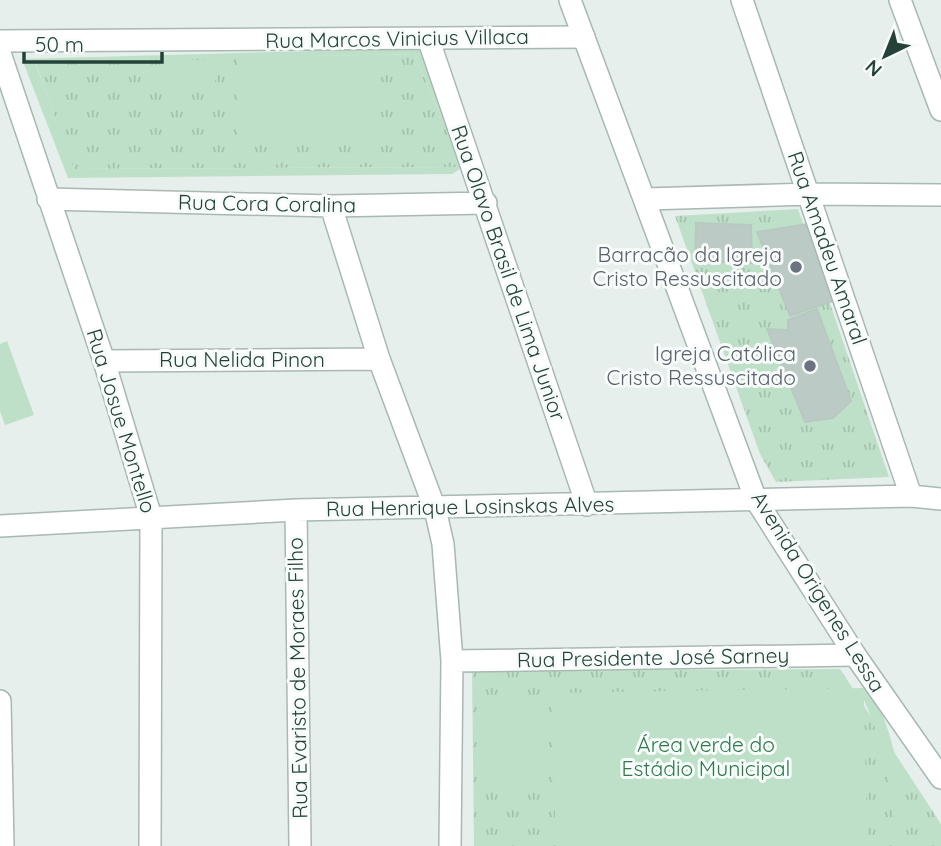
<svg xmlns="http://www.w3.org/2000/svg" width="941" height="846" font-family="Quicksand,sans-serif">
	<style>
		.grass { fill: url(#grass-tufts) }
		.pitch { fill: #bfe0c8; fill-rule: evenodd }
		.building { fill: #bbcac4; stroke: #b8c9c2; stroke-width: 2 }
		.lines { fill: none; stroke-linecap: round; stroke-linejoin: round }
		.minor-casing { stroke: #a8b8b2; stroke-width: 24 }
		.tertiary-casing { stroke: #a8b8b2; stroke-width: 24 }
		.minor { stroke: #fff; stroke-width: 21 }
		.tertiary { stroke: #fff; stroke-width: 21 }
		.worship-dot { fill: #6b7280; stroke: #f7fbf9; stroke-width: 2.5 }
		.labels { text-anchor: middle; stroke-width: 6; stroke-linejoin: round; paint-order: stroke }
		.street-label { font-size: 21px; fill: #24423a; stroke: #f7fbf9 }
		.worship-label { font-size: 21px; fill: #5b616d; stroke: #f7fbf9; text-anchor: end }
		.park-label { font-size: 21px; fill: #2d7a4b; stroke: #f7fbf9 }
	</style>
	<defs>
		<pattern id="grass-tufts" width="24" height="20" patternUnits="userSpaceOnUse" patternTransform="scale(1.75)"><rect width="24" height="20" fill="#bfe0c8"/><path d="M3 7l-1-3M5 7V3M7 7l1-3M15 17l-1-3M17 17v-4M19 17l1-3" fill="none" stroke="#a4c1ad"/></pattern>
	</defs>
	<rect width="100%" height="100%" fill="#e6efeb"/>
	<!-- grass -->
	<path class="grass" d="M414,54l47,107 -4,6 -384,2 -38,-108z
		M798,209l91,268 -113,5 -16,-28 -85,-238z
		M840,669l101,155v22h-467l-2,-175z"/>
	<!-- pitch -->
	<path class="pitch" d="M422,48l43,111 -2,8 -11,7 -384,4 -46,-119zM414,54l47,107 -5,6 -382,2 -39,-107 203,-4v80l137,1v-82l-62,-1z
		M161,60h54v31h-54z
		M7,341l27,74 -29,10 -5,-14v-67z
		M865,688c27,20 43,124 42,158h-11c-1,-49 -12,-102 -32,-146l3,146h-311l-5,-153z
		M542,696l2,92 -59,1 -2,-92z"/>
	<!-- building -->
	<path class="building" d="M696,223l55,2 1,38 -57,-2z
		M807,224l26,77 -43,15 -33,-84z
		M817,309l34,92 -18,17 -28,4 -38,-93 21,1v-10z"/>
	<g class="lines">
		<!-- minor casing -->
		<g class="minor-casing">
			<path id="minor" d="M742,0l169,496
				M900,0l41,110
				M0,41l584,-4
				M429,41l158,464
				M0,53l104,308 47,156 -1,329
				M48,199l283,7 155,-3
				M646,199l163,-5 132,1
				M331,206l48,153 56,150 8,35 9,117 -2,185
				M104,361l275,-2
				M296,510l4,336
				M0,526l296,-16 615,-14 30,3
				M452,661l403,-6
				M0,701l3,145"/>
		</g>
		<!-- tertiary casing -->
		<g class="tertiary-casing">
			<path id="tertiary" d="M570,0l186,500 99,155 86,123"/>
		</g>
		<!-- minor -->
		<use href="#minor" class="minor"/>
		<!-- tertiary -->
		<use href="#tertiary" class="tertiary"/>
	</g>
	<!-- markers -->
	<g class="worship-dot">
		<circle cx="796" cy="267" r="7"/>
		<circle cx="810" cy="366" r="7"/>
	</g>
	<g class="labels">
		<!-- street labels -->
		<g class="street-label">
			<text transform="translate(397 39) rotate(-1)" y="7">Rua Marcos Vinicius Villaca</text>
			<text transform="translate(267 204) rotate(1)" y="7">Rua Cora Coralina</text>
			<text transform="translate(827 248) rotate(71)" y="7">Rua Amadeu Amaral</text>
			<text transform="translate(508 273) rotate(71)" y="7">Rua Olavo Brasil de Lima Junior</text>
			<text x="242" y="367">Rua Nelida Pinon</text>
			<text transform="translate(121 421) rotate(73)" y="7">Rua Josue Montello</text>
			<text transform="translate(470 507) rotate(-1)" y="7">Rua Henrique Losinskas Alves</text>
			<text transform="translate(818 592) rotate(58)" y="7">Avenida Origenes Lessa</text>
			<text transform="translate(653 658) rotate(-1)" y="7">Rua Presidente José Sarney</text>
			<text transform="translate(298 678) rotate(-91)" y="7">Rua Evaristo de Moraes Filho</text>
		</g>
		<!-- worship labels -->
		<g class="worship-label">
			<text x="782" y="262">Barracão da Igreja<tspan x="782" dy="24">Cristo Ressuscitado</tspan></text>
			<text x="796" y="361">Igreja Católica<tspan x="796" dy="24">Cristo Ressuscitado</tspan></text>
		</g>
		<!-- park labels -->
		<g class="park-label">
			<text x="706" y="752">Área verde do<tspan x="706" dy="24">Estádio Municipal</tspan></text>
		</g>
	</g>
	<!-- north arrow -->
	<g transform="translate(885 56) rotate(223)" stroke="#f7fbf9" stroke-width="5" paint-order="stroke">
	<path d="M0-5L12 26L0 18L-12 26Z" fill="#24423a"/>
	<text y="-10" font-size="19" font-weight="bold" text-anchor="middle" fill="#24423a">N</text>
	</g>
	<!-- scale -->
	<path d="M24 52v10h138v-10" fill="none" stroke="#24423a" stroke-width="3.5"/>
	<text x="35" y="52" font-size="21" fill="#24423a" stroke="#f7fbf9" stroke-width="5" paint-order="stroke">50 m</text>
</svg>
